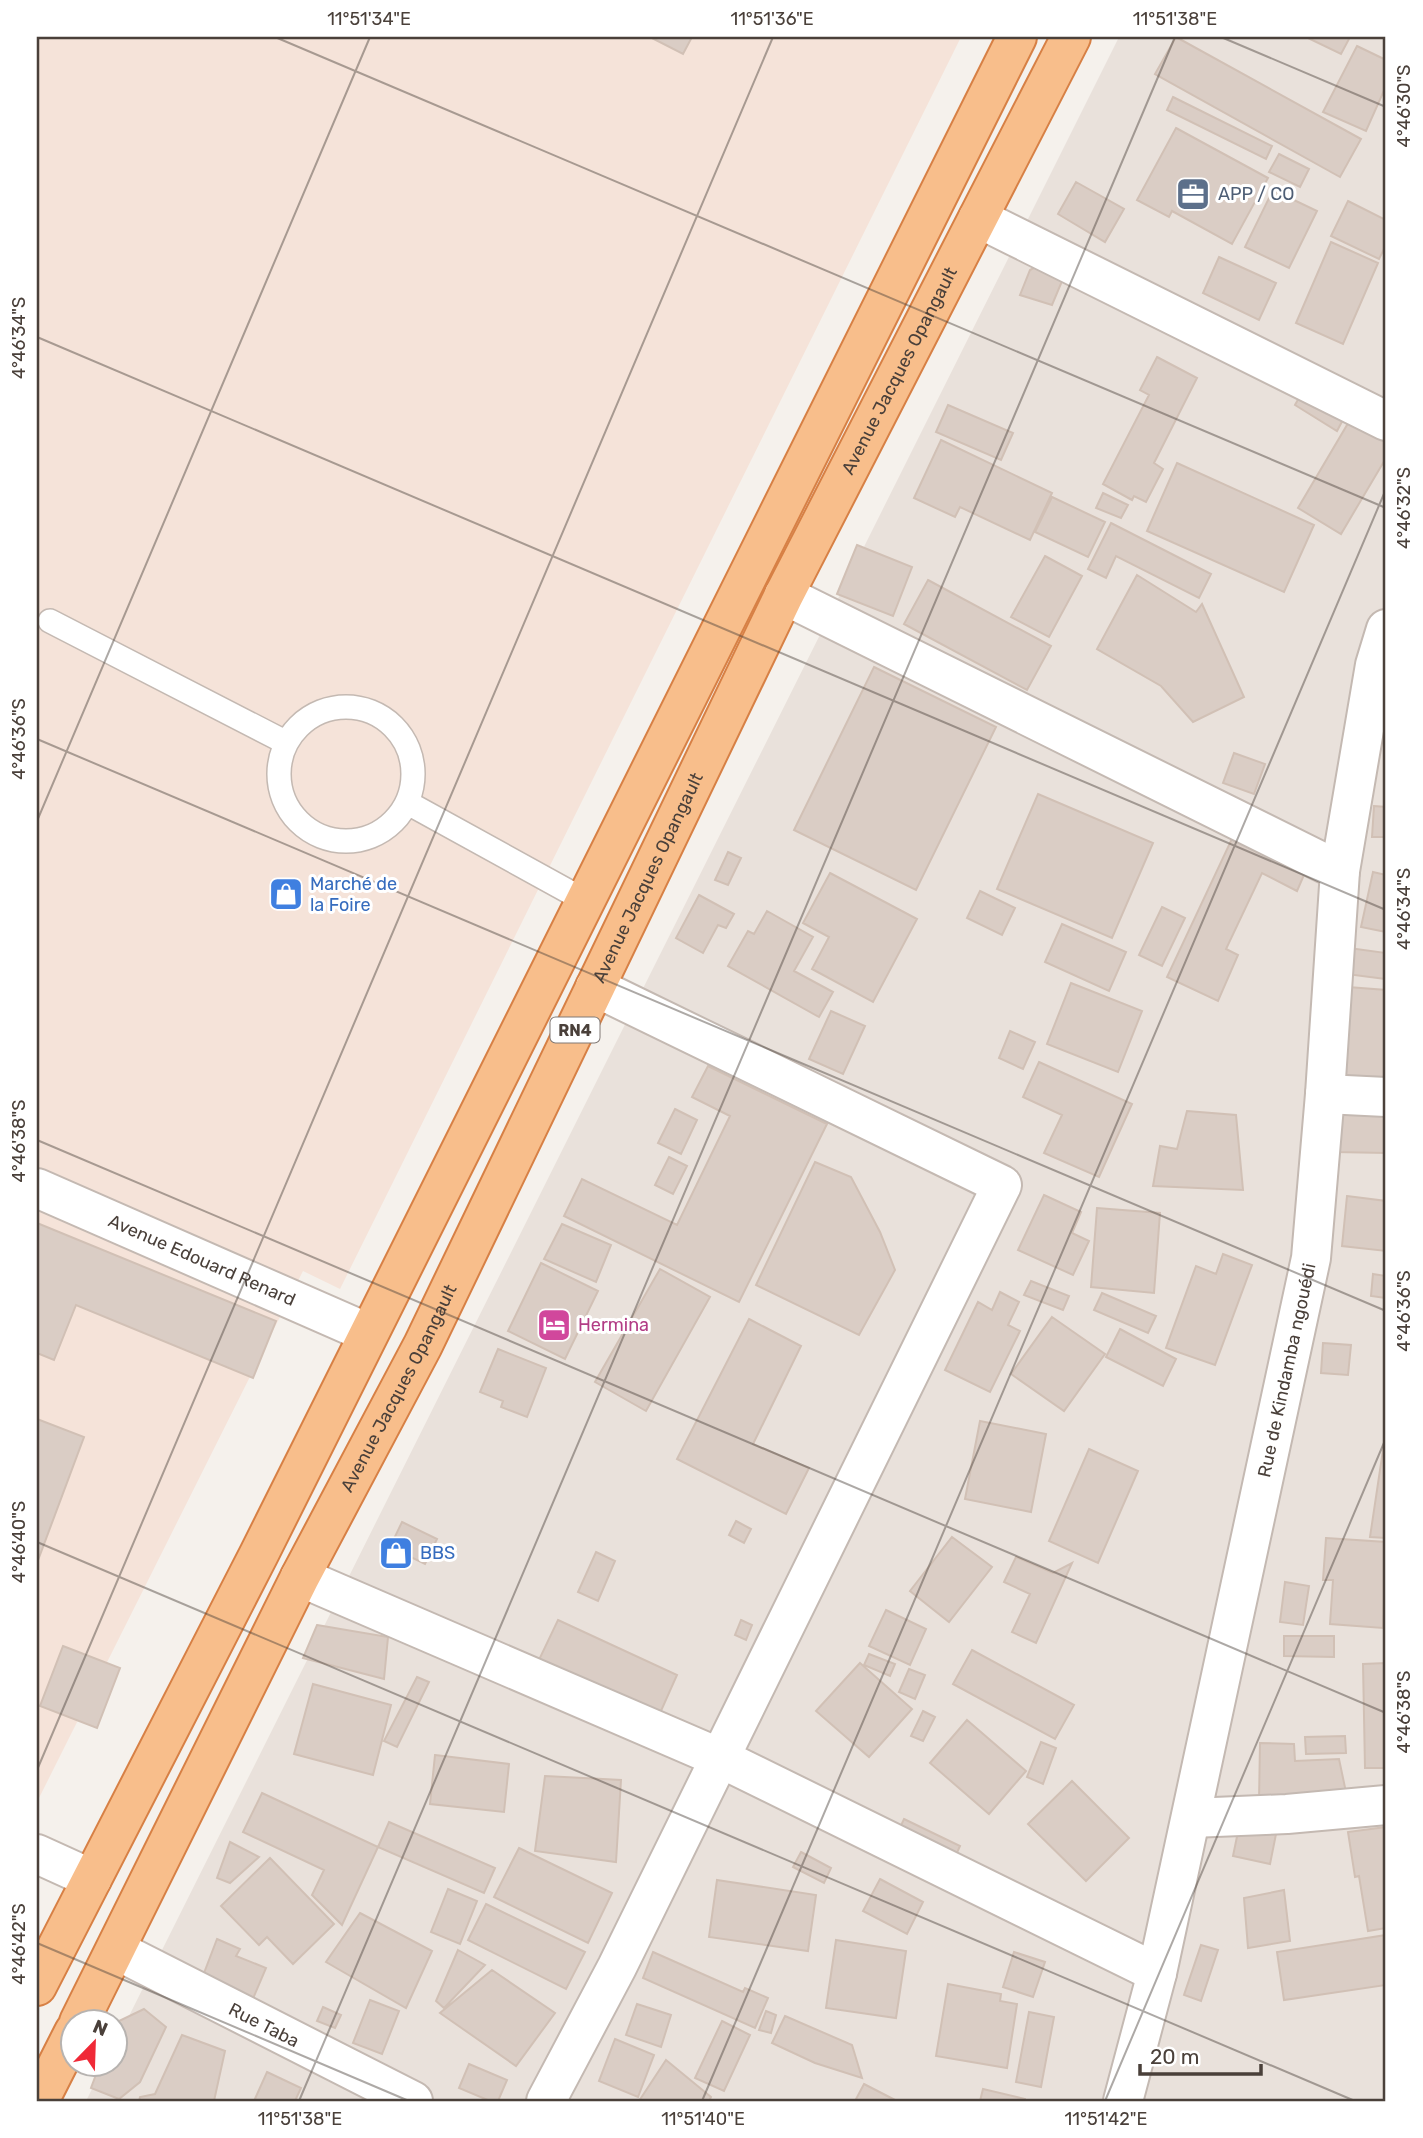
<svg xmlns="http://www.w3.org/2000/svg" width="1423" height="2138" font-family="Rubik,sans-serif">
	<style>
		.residential { fill: #e9e1db }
		.commercial { fill: #f5e3d9 }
		.building { fill: #dacdc5; stroke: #d1c0b5; stroke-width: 2 }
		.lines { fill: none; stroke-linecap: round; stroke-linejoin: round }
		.service-casing { stroke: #c4b9b2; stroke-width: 26 }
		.minor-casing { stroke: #c4b9b2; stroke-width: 42 }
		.tertiary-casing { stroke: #c4b9b2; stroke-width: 42 }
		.trunk-casing { stroke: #d78045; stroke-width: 42 }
		.service { stroke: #fff; stroke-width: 23 }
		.minor { stroke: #fff; stroke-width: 38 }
		.tertiary { stroke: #fff; stroke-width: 38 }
		.trunk { stroke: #f8be8b; stroke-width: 38 }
		.ticks { fill: none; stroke: #4a403a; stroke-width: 2; stroke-opacity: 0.45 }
		.labels { text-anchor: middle; stroke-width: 6; stroke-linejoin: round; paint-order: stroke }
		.shield { fill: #fff; stroke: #807975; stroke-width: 2 }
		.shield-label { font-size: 16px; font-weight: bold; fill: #4a403a }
		.service-label { font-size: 18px; fill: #4e5e75; stroke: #fff; text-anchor: start }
		.street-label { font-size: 18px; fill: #4a403a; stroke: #fff }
		.shop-label { font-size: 18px; fill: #366cbe; stroke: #fff; text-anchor: start }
		.hotel-label { font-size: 18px; fill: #b23c85; stroke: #fff; text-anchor: start }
		.neatline { fill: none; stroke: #4a403a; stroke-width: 2.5 }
		.ticks-label { font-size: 18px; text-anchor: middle; fill: #4a403a }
	</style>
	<rect width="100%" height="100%" fill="#f5f1ec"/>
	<!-- residential -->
	<path class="residential" d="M1119,37h267v2064h-1300l18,-36 12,-1v-22z"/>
	<!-- commercial -->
	<path class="commercial" d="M37,37h924l-621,1252 -37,-18 -266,531z"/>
	<!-- building -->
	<path class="building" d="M650,37h42l-9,17z
		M1176,37l185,102 -21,38 -185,-103z
		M1306,37h44l-9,17z
		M1357,46l29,14v26l-20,45 -43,-19z
		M1173,97l99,49 -6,13 -99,-49z
		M1176,128l92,50 -36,66 -60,-33 -3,6 -32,-17z
		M1279,154l30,15 -9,18 -31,-15z
		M1076,182l48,27 -19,33 -47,-28z
		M1273,190l44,21 -28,57 -44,-21z
		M1348,201l38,19v25l-7,14 -48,-23z
		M1331,242l47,21 -35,81 -47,-21z
		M1219,257l57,26 -17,37 -56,-27z
		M1043,263l22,11 -13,31 -32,-10 10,-25z
		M1157,357l40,21 -43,85 9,6 -17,33 -12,-6 -2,4 -29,-16 46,-89 -9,-5z
		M1304,389l42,25 -9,17 -42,-26z
		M948,405l65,28 -12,27 -65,-28z
		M1350,420l36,22v16l-45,76 -43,-26z
		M941,440l111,53 -22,47 -70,-33 -5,10 -41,-19z
		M1177,463l137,62 -30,67 -137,-61z
		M1103,493l25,12 -7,13 -25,-10z
		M1052,497l53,25 -17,35 -53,-25z
		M1111,523l100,51 -12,24 -83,-42 -10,22 -18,-9z
		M857,545l55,22 -19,49 -56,-22z
		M1045,556l37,20 -33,61 -38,-20z
		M1137,575l59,37 6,-8 42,93 -51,25 -32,-36 -64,-37z
		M928,580l123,66 -24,44 -123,-66z
		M874,667l122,60 -80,163 -122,-60z
		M1234,753l31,11 -11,30 -31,-11z
		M1038,794l115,49 -41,95 -115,-49z
		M1374,806l12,1v30h-14z
		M1237,828l73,33 -13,30 -35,-18 -36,76 12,6 -20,46 -51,-24z
		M728,852l13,6 -13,27 -13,-5z
		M1373,872l13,3v57l-25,-5z
		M830,873l87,46 -44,83 -61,-33 17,-32 -26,-14z
		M980,891l35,17 -13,27 -35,-17z
		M699,895l35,19 -8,14 -8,-3 -15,28 -27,-15z
		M1162,907l23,11 -23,48 -23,-11z
		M767,911l46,26 -19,34 39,21 -14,25 -91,-51 20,-35 6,3z
		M1062,924l64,28 -17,39 -64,-29z
		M1349,948l37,5v26l-40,-5z
		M1071,983l71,28 -24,61 -71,-28z
		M1348,987l38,3v96l-45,-4z
		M831,1011l34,15 -22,48 -34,-15z
		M1010,1031l25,11 -12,27 -24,-11z
		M1039,1062l93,42 -33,73 -55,-24 18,-38 -39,-18z
		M708,1066l119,58 -88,178 -175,-86 18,-37 95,46 53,-109 -38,-19z
		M675,1109l22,11 -16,34 -23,-11z
		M1187,1111l49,4 7,75 -90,-4 7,-40 17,3z
		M1337,1113l49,1v39l-51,-1z
		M669,1157l18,9 -14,28 -18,-9z
		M815,1162l36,15 29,55 15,38 -36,65 -103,-50z
		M1044,1195l37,17 -9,21 17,8 -16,34 -55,-25z
		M1347,1196l39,5v50l-44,-5z
		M1097,1208l63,5 -6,80 -63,-6z
		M37,1223l239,98 -23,57 -177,-73 -22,55 -17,-7z
		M562,1224l49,21 -15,37 -52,-23z
		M1223,1254l29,11 -37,100 -49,-17 30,-82 20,8z
		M541,1263l57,28 -33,68 -57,-28z
		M660,1269l50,28 -64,114 -51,-29z
		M1373,1274l13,2v22l-15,-2z
		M1031,1281l38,15 -6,14 -39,-15z
		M1000,1292l19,10 -11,23 12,6 -30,61 -45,-22 33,-68 14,8z
		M1102,1293l54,23 -8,17 -54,-23z
		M1052,1317l53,37 -41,57 -53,-37z
		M749,1319l52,27 -48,98 56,24 -23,46 -109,-55z
		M1120,1329l56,30 -13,27 -57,-29z
		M1323,1343l28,2 -3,30 -27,-2z
		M498,1349l48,19 -19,49 -26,-10 2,-6 -23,-9z
		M37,1419l47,18 -47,126z
		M980,1421l66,13 -15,78 -66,-13z
		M1386,1430v108l-16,-1z
		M1089,1449l49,22 -40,92 -49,-22z
		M736,1521l15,8 -7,14 -15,-8z
		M402,1522l35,17 -12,25 -35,-17z
		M952,1537l40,30 -43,55 -39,-31z
		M1326,1538l60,4 -3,86 -53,-4 3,-44h-10z
		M596,1552l19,9 -17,40 -20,-9z
		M1016,1557l37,16 19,-10 -36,80 -24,-11 18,-38 -26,-12z
		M1285,1582l24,4 -6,39 -23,-3z
		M886,1610l40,19 -16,36 -41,-19z
		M558,1620l119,55 -20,45 -120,-56z
		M741,1620l11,5 -6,15 -11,-5z
		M317,1625l71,12 -4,42 -81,-21z
		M1284,1636h50v21l-50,-1z
		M63,1646l57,22 -23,60 -57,-22z
		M972,1650l102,55 -19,34 -102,-55z
		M869,1654l26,10 -5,12 -26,-11z
		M860,1663l52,46 -43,48 -53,-46z
		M1386,1663v105h-21l-2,-104z
		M909,1669l16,6 -10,24 -16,-7z
		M417,1677l12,5 -32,65 -13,-6z
		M313,1684l78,21 -18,70 -79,-21z
		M923,1711l12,6 -12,24 -12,-5z
		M967,1720l59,51 -37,43 -59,-51z
		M1345,1736l1,17 -40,1 -1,-17z
		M1041,1742l15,6 -13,36 -16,-7z
		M1260,1743l34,1 1,17 44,-2 8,38 -88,4z
		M435,1755l74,9 -5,48 -74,-8z
		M545,1776l76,4 -5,82 -81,-11z
		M1072,1781l57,57 -43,43 -58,-57z
		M262,1793l116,54 -36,78 -30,-30 12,-25 -81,-38z
		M904,1819l56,27 -8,18 -56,-28z
		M389,1822l106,46 -11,25 -106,-46z
		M1240,1822l37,7 -7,35 -37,-8z
		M1386,1827v101l-18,3 -9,-55 -4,1 -7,-45z
		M230,1842l29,15 -29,26 -13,-5z
		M519,1848l93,45 -24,50 -94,-46z
		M801,1852l30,16 -7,15 -31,-16z
		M270,1858l64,66 -41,40 -26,-27 -8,8 -38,-39z
		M880,1879l43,23 -16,32 -44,-23z
		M717,1880l99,15 -8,56 -99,-14z
		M448,1889l29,12 -17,43 -29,-12z
		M1284,1890l6,51 -42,7 -4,-50z
		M486,1904l99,48 -19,37 -98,-49z
		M360,1913l72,38 -26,57 -80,-46z
		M1386,1935v50l-102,15 -7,-48z
		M217,1939l23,10 -4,7 30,12 -14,33 -51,-20z
		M836,1940l70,11 -10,67 -70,-10z
		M1201,1945l17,5 -17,51 -17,-6z
		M458,1950l27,15 -41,43 -8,-7z
		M653,1952l90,40 2,-4 23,10 -13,30 -112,-50z
		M1014,1952l31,10 -12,35 -30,-10z
		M492,1970l63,43 -39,53 -76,-53z
		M948,1984l53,10 -1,7 17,3 -10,64 -71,-12z
		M370,2000l29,11 -17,43 -29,-11z
		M637,2004l34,11 -10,32 -35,-12z
		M323,2007l18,8 -6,13 -18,-7z
		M144,2009l22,18 -26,55 -21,17 -28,-11 9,-24h16v-35l3,-8z
		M766,2011l10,4 -5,18 -12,-3z
		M1029,2012l25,5 -13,70 -25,-5z
		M785,2016l67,29 10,33 -47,-15 -43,-20z
		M722,2021l28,14 -26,56 -29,-13z
		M182,2035l43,16 -11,50h-75l1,-4 15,-3z
		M615,2039l39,16 -16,42 -39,-16z
		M666,2060l45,37 -2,4h-70z
		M469,2064l38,16 -9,21h-8l-31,-13z
		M267,2072l34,16 -6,13h-41z
		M864,2084l33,17h-42z
		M983,2089l42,10v2h-45z"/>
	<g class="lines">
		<!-- service casing -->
		<g class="service-casing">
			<path id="service" d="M50,621l235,121
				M279 774a67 67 0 1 1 134 0a67 67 0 1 1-134 0Z
				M408,803l176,97"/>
		</g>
		<!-- minor casing -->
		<g class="minor-casing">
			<g id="minor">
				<path d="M978,218l408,203"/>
				<path d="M784,595l556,276"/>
				<path d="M1325,1094l61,3"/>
				<path d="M300,1577l420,181 437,215"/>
				<path d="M1191,1818l96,-4 99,-9"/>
				<path d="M37,1854l55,25"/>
				<path id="s1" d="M116,1950l297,151"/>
				<path d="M546,2101l71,-134 385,-782 -407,-198"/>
				<path id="s2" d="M1123,2101l34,-128 154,-715 14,-164 15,-223 35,-206 11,-36"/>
			</g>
		</g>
		<!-- tertiary casing -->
		<g class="tertiary-casing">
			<g id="tertiary">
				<path id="s3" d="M37,1188l331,145"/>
			</g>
		</g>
		<!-- trunk casing -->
		<g class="trunk-casing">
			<g id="trunk">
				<path d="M37,1986l222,-432 758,-1517"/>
				<path id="s4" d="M79,2022l221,-445 123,-232 361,-750 287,-558"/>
				<path d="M39,2101l35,-69"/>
			</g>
		</g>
		<!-- service -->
		<use href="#service" class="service"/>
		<!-- minor -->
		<use href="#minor" class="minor"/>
		<!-- tertiary -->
		<use href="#tertiary" class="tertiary"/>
		<!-- trunk -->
		<use href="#trunk" class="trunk"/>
	</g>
	<!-- ticks -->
	<path class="ticks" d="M275,37l1111,471M1221,37l165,70M37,337l1349,573M37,739l1349,572M37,821l333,-784M37,1140l1349,573M37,1542l1318,559M37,1770l736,-1733M37,1943l372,158M299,2101l876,-2064M702,2101l684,-1612M1105,2101l281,-663"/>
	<!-- icons -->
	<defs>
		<g id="office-square" transform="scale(1.75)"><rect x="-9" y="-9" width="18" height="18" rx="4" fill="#5c6f8a" stroke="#fff"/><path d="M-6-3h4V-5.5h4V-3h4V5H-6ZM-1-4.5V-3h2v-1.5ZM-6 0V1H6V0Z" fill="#fff"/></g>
		<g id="shop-square" transform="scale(1.75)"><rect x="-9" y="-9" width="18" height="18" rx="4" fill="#3f7fe0" stroke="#fff"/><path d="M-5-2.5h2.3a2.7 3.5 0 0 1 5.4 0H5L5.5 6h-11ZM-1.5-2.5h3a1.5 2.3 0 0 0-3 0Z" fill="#fff"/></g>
		<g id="hotel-square" transform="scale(1.75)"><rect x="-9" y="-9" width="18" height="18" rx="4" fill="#d1479c" stroke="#fff"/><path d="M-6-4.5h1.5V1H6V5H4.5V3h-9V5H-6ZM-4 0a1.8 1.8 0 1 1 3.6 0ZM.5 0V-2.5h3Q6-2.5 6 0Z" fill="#fff"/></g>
	</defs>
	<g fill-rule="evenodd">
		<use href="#office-square" x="1193" y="194"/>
		<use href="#shop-square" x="286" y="894"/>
		<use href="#hotel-square" x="554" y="1325"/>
		<use href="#shop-square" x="396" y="1553"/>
	</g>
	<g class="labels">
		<!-- shield labels -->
		<rect class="shield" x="550.5" y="1017.5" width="49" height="25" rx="5"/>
		<g class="shield-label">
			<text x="575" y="1036">RN4</text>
		</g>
		<!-- service labels -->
		<g class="service-label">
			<text x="1218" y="200">APP / CO</text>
		</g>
		<!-- street labels -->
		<g class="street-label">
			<text dy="6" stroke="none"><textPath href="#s4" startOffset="1844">Avenue Jacques Opangault</textPath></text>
			<text dy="6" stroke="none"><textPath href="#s4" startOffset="1278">Avenue Jacques Opangault</textPath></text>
			<text dy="6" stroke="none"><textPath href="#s3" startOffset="180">Avenue Edouard Renard</textPath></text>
			<text dy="6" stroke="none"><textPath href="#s2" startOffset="749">Rue de Kindamba ngouédi</textPath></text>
			<text dy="6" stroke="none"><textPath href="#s4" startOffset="710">Avenue Jacques Opangault</textPath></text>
			<text dy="6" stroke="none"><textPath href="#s1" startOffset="166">Rue Taba</textPath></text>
		</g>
		<!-- shop labels -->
		<g class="shop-label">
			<text x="310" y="890">Marché de<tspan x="310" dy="21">la Foire</tspan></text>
			<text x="420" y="1559">BBS</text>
		</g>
		<!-- hotel labels -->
		<g class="hotel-label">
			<text x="578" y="1331">Hermina</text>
		</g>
	</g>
	<!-- border -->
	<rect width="1423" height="2138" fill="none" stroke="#ffffff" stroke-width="77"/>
	<!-- north arrow -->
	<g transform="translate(94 2043) rotate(23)"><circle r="33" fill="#ffffff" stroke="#b7b3b0" stroke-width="2"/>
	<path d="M0-5L12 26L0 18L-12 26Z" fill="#f02937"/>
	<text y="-10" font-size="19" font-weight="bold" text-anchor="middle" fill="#4a403a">N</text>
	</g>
	<!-- scale -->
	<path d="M1140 2064v10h121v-10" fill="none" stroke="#4a403a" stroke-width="3.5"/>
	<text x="1150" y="2064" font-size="21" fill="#4a403a" stroke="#ffffff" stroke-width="5" paint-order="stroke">20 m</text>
	<rect x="38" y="38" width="1346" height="2062" class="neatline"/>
	<g class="ticks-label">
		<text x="369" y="25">11°51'34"E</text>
		<text x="772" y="25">11°51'36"E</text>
		<text x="1175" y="25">11°51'38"E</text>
		<text transform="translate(1404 106) rotate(-90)" y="6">4°46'30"S</text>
		<text transform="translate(19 338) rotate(-90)" y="6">4°46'34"S</text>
		<text transform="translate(1404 508) rotate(-90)" y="6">4°46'32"S</text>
		<text transform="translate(19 739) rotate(-90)" y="6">4°46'36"S</text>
		<text transform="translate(1404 909) rotate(-90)" y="6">4°46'34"S</text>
		<text transform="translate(19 1141) rotate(-90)" y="6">4°46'38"S</text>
		<text transform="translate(1404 1311) rotate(-90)" y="6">4°46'36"S</text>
		<text transform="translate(19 1542) rotate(-90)" y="6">4°46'40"S</text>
		<text transform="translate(1404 1712) rotate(-90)" y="6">4°46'38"S</text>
		<text transform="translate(19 1944) rotate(-90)" y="6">4°46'42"S</text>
		<text x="300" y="2125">11°51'38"E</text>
		<text x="703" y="2125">11°51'40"E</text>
		<text x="1106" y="2125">11°51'42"E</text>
	</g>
</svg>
